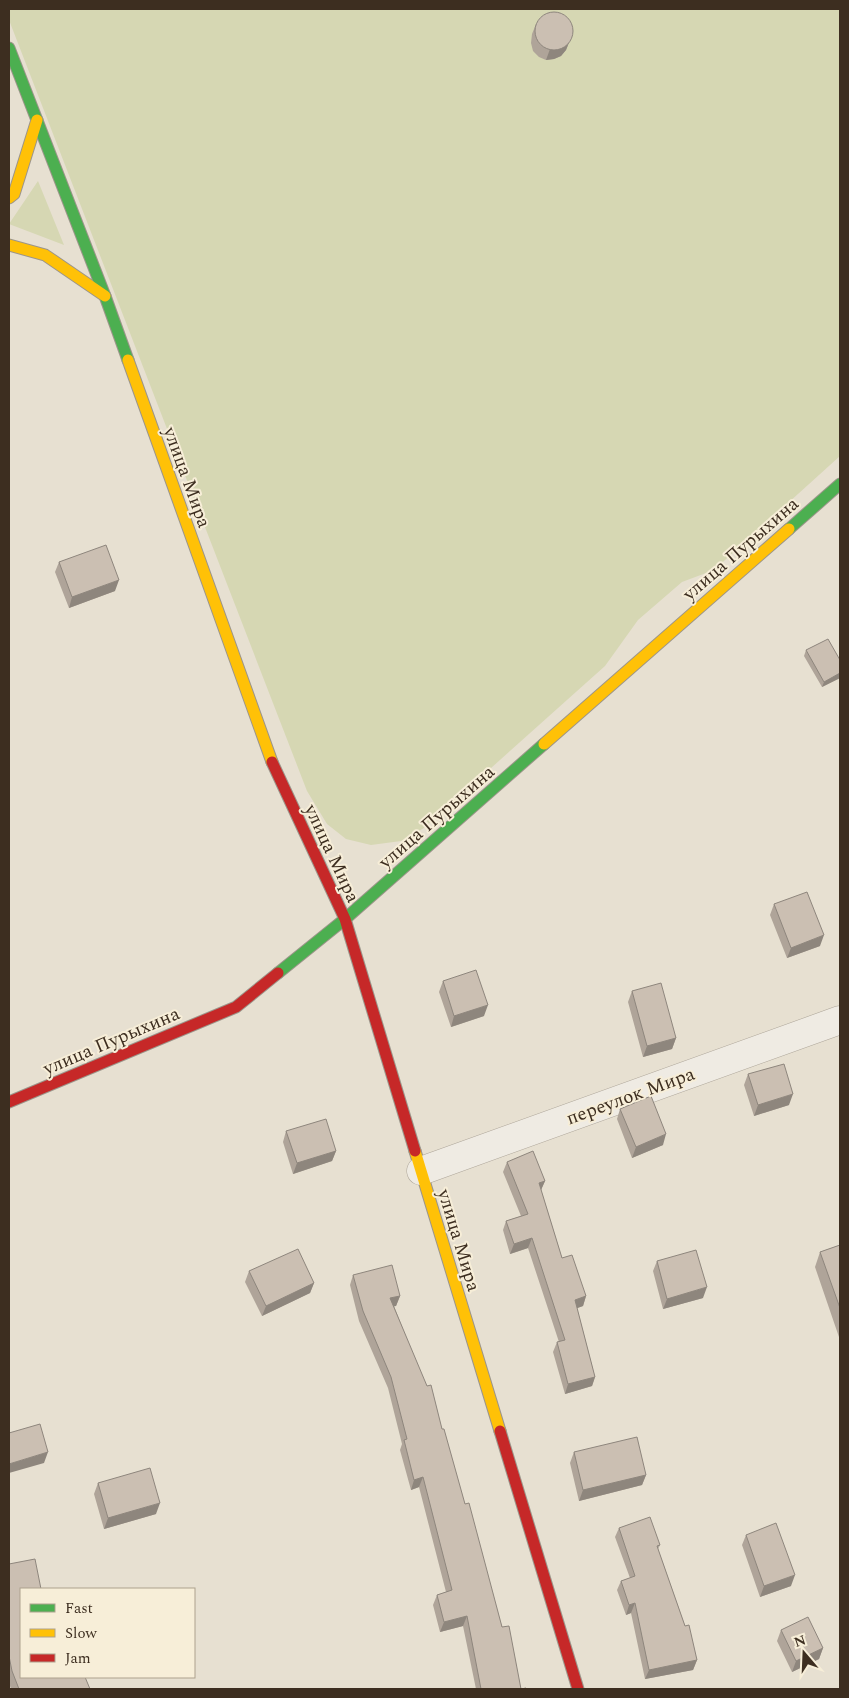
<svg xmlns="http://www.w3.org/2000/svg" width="849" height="1698" font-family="Spectral,serif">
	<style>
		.green { fill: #d6d7b3 }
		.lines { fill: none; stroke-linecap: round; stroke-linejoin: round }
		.street-casing { stroke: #ada599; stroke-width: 29 }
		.fast-casing { stroke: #9c958a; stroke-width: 13 }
		.slow-casing { stroke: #9c958a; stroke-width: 13 }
		.jam-casing { stroke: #9c958a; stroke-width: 13 }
		.street { stroke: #efebe3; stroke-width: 28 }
		.fast { stroke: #4caf50; stroke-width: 11 }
		.slow { stroke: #ffc107; stroke-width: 11 }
		.jam { stroke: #c62828; stroke-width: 11 }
		.wall { fill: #afa499 }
		.shaded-wall { fill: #8e867d }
		.building { fill: #cbbfb2; stroke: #8e867d }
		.labels { text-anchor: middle; stroke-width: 4; stroke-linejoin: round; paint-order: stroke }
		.street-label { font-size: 19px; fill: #3d2e20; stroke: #f7eed8 }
	</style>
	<rect width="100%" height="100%" fill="#e7e0d1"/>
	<!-- green -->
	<path class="green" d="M9,9h831v447l-126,114 -32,12 -44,38 -33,46 -181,162 -23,13 -30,4 -25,-6 -19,-15 -20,-33 -298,-771z
		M38,181l26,64 -55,-21z"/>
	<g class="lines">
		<!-- street casing -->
		<g class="street-casing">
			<path id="street" d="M421,1171l419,-151"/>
		</g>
		<!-- fast casing -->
		<g class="fast-casing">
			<path id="fast" d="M9,48l96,248 23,64
				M789,529l51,-45
				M278,973l67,-54 199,-175"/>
		</g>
		<!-- slow casing -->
		<g class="slow-casing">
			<path id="slow" d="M9,198l5,-4 23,-74
				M9,245l36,10 60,41
				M128,360l144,402
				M544,744l245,-215
				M415,1151l85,280"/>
		</g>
		<!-- jam casing -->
		<g class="jam-casing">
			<path id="jam" d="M272,762l73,157 70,232
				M9,1102l227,-95 42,-34
				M500,1431l78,258"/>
		</g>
		<!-- street -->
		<use href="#street" class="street"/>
		<!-- fast -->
		<use href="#fast" class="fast"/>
		<!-- slow -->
		<use href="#slow" class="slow"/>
		<!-- jam -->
		<use href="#jam" class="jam"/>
	</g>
	<!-- wall -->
	<path class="wall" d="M536,24l34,16 -4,10 -5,6 -7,3 -8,1 -7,-3 -6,-6 -2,-8 1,-9z
		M59,562l56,29 -46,17 -14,-36z
		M806,650l34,10v18l-18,9 -18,-31z
		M774,904l46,42 -33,12 -17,-43z
		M443,981l41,35 -33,11 -12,-35z
		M632,991l44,47 -4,11 -29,8 -15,-55z
		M748,1074l41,31 -35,11 -10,-31z
		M620,1109l43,36 -31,13 -15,-39z
		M286,1131l50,20 -4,10 -39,13 -10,-32z
		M507,1162l38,19 -4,9 21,68 24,38 -3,10 -6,2 18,69 -3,9 -27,8 -12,-42 4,-10h2l-31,-94 -18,6 -7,-24 3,-9 15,-5 -18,-44z
		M840,1245v95l-25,-73 5,-15z
		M657,1261l46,37 -40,11 -10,-38z
		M249,1271l65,12 -4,10 -48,23 -17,-34z
		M353,1275l47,21 -4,10h-2l48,123 79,260h5h-50l-13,-63 -23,6 -7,-27 4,-10 9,-3 -27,-105 -8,3 -11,-40 2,-6 -14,-56 -29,-67 -9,-36z
		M574,1452l72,23 -4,10 -63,16 -9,-38z
		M98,1483l58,31 -52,15 -10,-35z
		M619,1528l41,17 -2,4 39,111 -4,10 -48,9 -14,-66 -5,2 -9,-25 4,-9 9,-3 -15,-41z
		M746,1535l45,51 -31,11 -18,-52z
		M9,1564l12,113 69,12h-79l-2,-6z
		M781,1630l42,18 -4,11 -27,13 -15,-31z"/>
	<!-- shaded-wall -->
	<path class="shaded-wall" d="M570,40l-4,10 -5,6 -7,3 -8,1 4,-11z
		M119,580l-4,11 -46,17 3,-11z
		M840,673v5l-18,9 2,-5z
		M824,935l-4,11 -33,12 4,-10z
		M488,1005l-4,11 -33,11 3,-11z
		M676,1038l-4,11 -29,8 4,-11z
		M793,1094l-4,11 -35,11 4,-11z
		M666,1134l-3,11 -31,13 4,-11z
		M336,1151l-4,10 -39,13 4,-11z
		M545,1181l-4,9 -2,-7z
		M532,1238l-4,10 -18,6 4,-10z
		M314,1283l-4,10 -48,23 4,-10z
		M707,1287l-4,11 -40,11 4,-10z
		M400,1296l-4,10 -9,2 3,-10z
		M586,1296l-3,10 -11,4 3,-10z
		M595,1377l-3,9 -27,8 3,-10z
		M48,1452l-4,11 -35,10v-9z
		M646,1475l-4,10 -63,16 4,-11z
		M423,1477l-4,10 -8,3 3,-10z
		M160,1503l-4,11 -52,15 4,-11z
		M795,1575l-4,11 -31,11 4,-11z
		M635,1603l-4,10 -5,2 3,-10z
		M467,1616l-4,10 -23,6 4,-10z
		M823,1648l-4,11 -27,13 4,-11z
		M697,1660l-4,10 -48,9 4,-9z"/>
	<!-- building -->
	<path class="building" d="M535 31a19 19 0 1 1 38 0a19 19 0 1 1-38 0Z
		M106,545l13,35 -47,17 -13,-35z
		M828,639l12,21v13l-16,9 -18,-32z
		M807,892l17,43 -33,13 -17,-44z
		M476,970l12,35 -34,11 -11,-35z
		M661,983l15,55 -29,8 -15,-55z
		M784,1064l9,30 -35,11 -10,-31z
		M651,1096l15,38 -30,13 -16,-38z
		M326,1119l10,32 -39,12 -11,-32z
		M533,1151l12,30 -6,2 23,75 10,-3 14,41 -11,4 20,77 -27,7 -11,-42 8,-2 -33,-102 -18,6 -8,-23 22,-7 -21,-52z
		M840,1245v63l-20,-56z
		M298,1249l16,34 -48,23 -17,-35z
		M696,1250l11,37 -40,12 -10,-38z
		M392,1265l8,31 -10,2 37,88 4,-1 11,44h2l21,75 4,-1 33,124 7,-1 12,63 5,-1v1h-45l-14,-73 -23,6 -7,-27 15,-5 -29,-113 -9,3 -10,-40 3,-1 -16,-62 -28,-66 -10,-36z
		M40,1424l8,28 -39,12v-31z
		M637,1437l9,38 -63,15 -9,-38z
		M150,1468l10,35 -52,15 -10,-35z
		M650,1517l10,28 -3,1 28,80 4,-1 8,35 -48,10 -14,-67 -6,2 -8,-24 14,-5 -16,-48z
		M776,1523l19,52 -31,11 -18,-51z
		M35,1559l6,30h-20v88h64l5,12h-71l-7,-18 -3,-15v-92z
		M808,1617l15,31 -27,13 -15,-31z"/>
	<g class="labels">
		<!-- street labels -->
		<g class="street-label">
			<text transform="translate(188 477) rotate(70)" y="7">улица Мира</text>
			<text transform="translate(740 548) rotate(-41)" y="7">улица Пурыхина</text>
			<text transform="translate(436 816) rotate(-41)" y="7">улица Пурыхина</text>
			<text transform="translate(333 853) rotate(65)" y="7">улица Мира</text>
			<text transform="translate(111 1040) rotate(-23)" y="7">улица Пурыхина</text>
			<text transform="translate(630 1095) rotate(-20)" y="7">переулок Мира</text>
			<text transform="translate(460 1240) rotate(73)" y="7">улица Мира</text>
		</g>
	</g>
	<!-- border -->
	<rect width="849" height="1698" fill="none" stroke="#3d2e20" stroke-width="20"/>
	<!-- legend -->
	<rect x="20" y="1588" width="175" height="90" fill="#f7eed8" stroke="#ada18e"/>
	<rect x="30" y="1604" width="25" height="8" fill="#4caf50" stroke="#ada18e"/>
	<text x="65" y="1613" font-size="15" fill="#3d2e20">Fast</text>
	<rect x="30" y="1629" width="25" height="8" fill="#ffc107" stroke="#ada18e"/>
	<text x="65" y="1638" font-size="15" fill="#3d2e20">Slow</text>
	<rect x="30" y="1654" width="25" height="8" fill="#c62828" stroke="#ada18e"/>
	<text x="65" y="1663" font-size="15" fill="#3d2e20">Jam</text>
	<!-- north arrow -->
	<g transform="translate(804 1653) rotate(341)" stroke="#f7eed8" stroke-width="4" paint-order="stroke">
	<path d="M0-4L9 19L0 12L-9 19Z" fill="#3d2e20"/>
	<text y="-8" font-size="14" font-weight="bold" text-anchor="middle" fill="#3d2e20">N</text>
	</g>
</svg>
